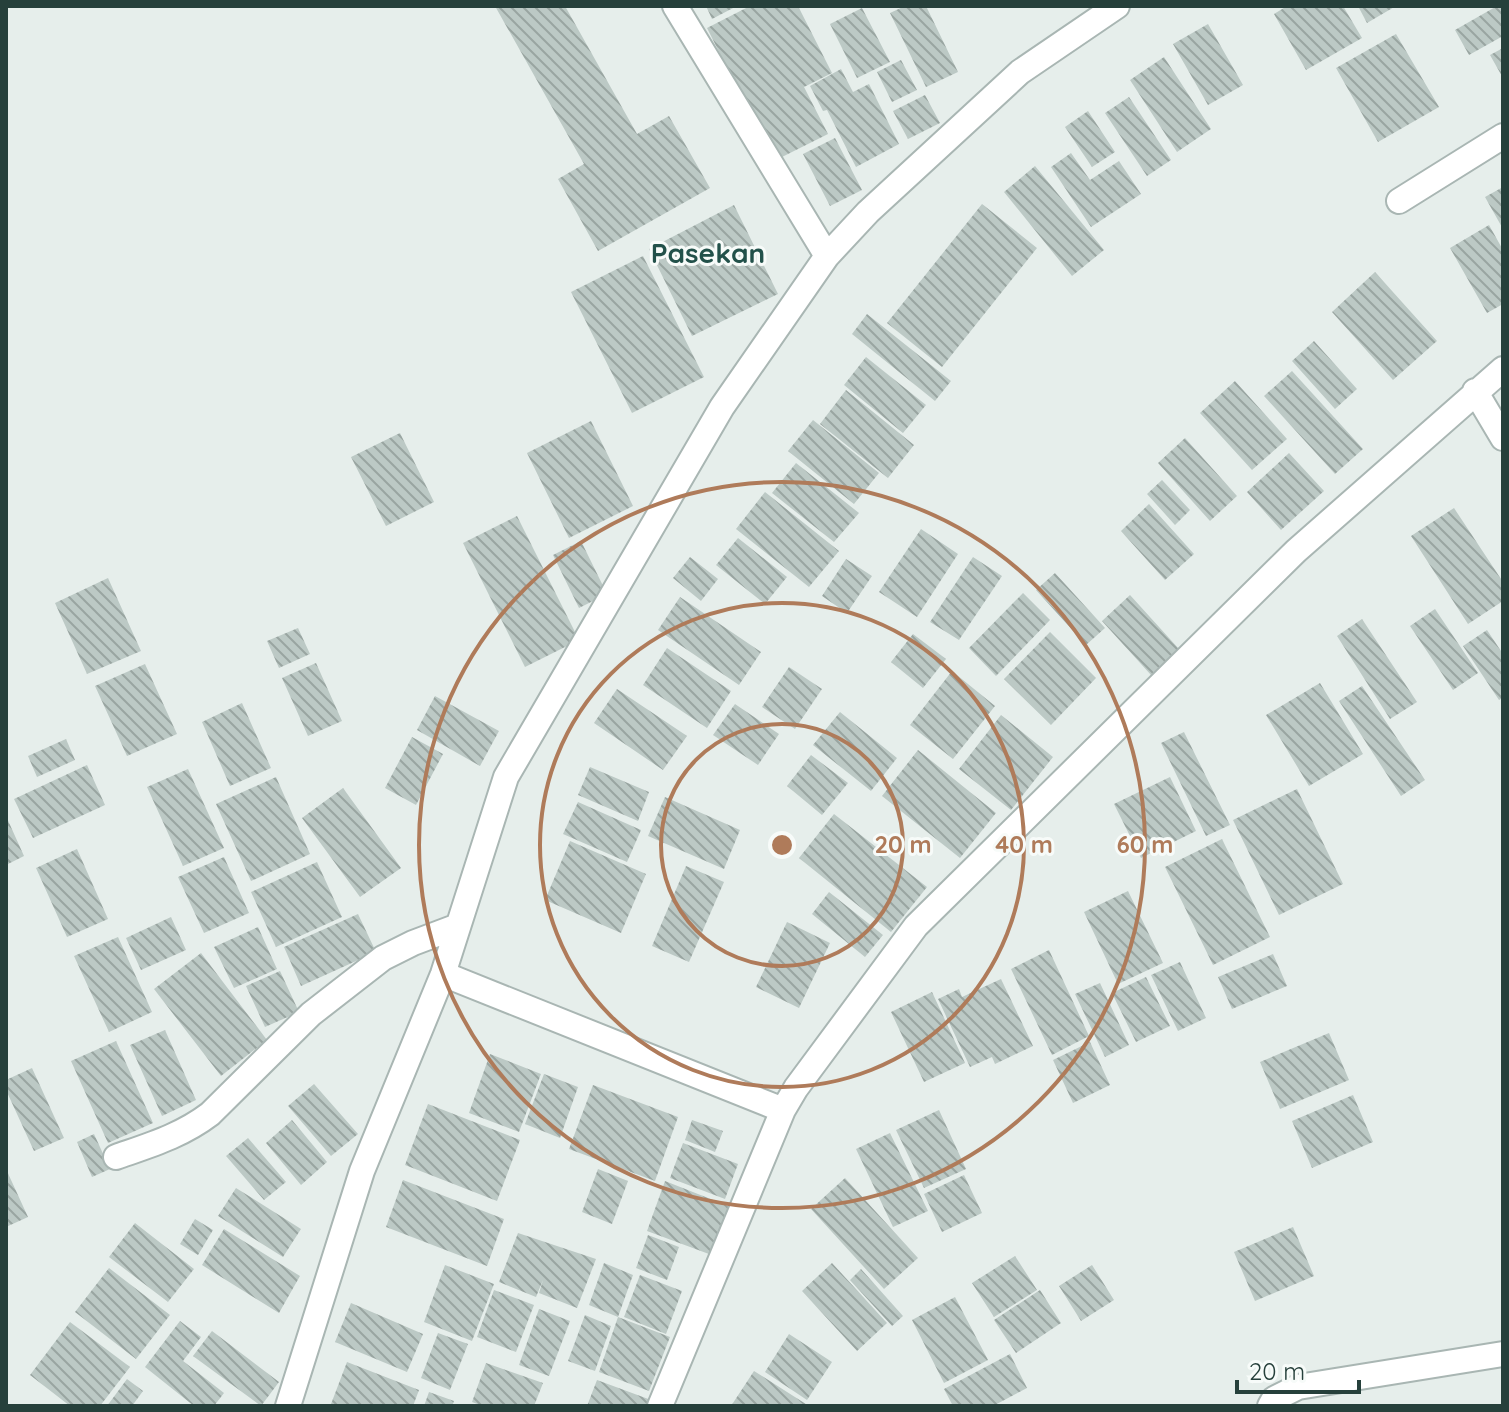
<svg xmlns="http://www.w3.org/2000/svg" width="1509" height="1412" font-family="Quicksand,sans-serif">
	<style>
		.building { fill: url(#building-back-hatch) }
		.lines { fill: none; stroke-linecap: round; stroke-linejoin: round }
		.street-casing { stroke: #a9b6b3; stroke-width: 28 }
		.street { stroke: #fff; stroke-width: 24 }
		.ring { fill: none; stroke: #af7b5a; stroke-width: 4 }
		.labels { text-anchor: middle; stroke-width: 6; stroke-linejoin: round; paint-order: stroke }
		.quarter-label { font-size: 28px; font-weight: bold; fill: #22514a; stroke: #f7fbf9 }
		.centre { fill: #af7b5a; stroke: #f7fbf9; stroke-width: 4 }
		.ring-label { font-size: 24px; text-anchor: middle; font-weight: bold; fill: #af7b5a; stroke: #f7fbf9; stroke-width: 6; stroke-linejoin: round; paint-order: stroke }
	</style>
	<defs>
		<pattern id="building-back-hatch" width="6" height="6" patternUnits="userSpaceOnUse" patternTransform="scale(2)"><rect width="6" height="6" fill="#bcc9c5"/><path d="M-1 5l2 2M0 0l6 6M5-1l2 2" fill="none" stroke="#99a5a1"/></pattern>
	</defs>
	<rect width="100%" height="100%" fill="#e6eeeb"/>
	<!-- building -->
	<path class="building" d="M495,6h70l72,128 32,-18 41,72 -112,63 -40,-72 26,-15z
		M706,6h31l-25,13z
		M750,6h48l34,67 -28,14 24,47 -54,27 -67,-133z
		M905,6h21l32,66 -32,15 -36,-74z
		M1287,6h56l19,32 -56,32 -32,-56z
		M1358,6h38l-29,17z
		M1497,6h6v30l-34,19 -14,-25z
		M862,8l28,54 -33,16 -27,-54z
		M1208,24l35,61 -35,20 -35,-61z
		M1396,34l43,73 -61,35 -42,-74z
		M1503,48v30l-13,-23z
		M1164,57l47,72 -34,23 -47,-72z
		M901,60l16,30 -25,12 -15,-30z
		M841,69l12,23 16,-8 30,60 -43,23 -29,-57 -4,1 -13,-25z
		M925,95l15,28 -32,16 -15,-28z
		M1129,97l42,63 -24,16 -42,-63z
		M1088,111l27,41 -23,15 -27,-40z
		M835,138l27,52 -32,16 -27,-52z
		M1071,153l19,27 29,-19 22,33 -50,33 -40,-60z
		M1035,166l69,84 -32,26 -68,-84z
		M1503,187v42l-18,-32z
		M982,204l55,44 -95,119 -55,-44z
		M734,205l44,89 -86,42 -43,-87z
		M1489,225l14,25v54l-16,9 -37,-65z
		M643,256l61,121 -72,36 -61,-121z
		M1375,272l62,69 -44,39 -61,-68z
		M867,314l84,67 -16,20 -83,-67z
		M1314,341l43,48 -22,20 -43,-48z
		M866,357l60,48 -23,28 -59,-48z
		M1292,371l71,78 -28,25 -71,-78z
		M1235,381l52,58 -35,31 -52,-57z
		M846,390l68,55 -26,33 -68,-54z
		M813,420l66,53 -25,31 -66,-53z
		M591,421l42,85 -64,32 -42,-85z
		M400,433l34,69 -48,24 -35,-69z
		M1185,438l52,58 -27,25 -52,-58z
		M1289,453l35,38 -43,39 -34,-38z
		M796,463l63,50 -25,29 -62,-49z
		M1162,480l28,30 -15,15 -28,-31z
		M765,492l74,59 -30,36 -73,-58z
		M1149,504l45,50 -29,26 -44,-49z
		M1454,508l49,74v19l-35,23 -57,-88z
		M517,516l62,124 -54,27 -62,-124z
		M921,529l37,25 -41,63 -38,-25z
		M738,538l49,39 -22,27 -49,-39z
		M581,541l26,53 -28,14 -26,-53z
		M690,557l28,22 -17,22 -28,-23z
		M973,557l29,19 -43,64 -29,-18z
		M846,559l26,17 -25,37 -25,-17z
		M1055,573l50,55 -19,17 -50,-55z
		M108,578l33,73 -54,23 -32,-71z
		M1023,593l27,27 -54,56 -27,-28z
		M1130,595l49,54 -28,26 -49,-54z
		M680,597l81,55 -22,33 -81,-55z
		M1435,609l43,64 -25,17 -43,-64z
		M1362,619l55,83 -27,17 -53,-83z
		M298,628l12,26 -31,14 -12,-27z
		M1487,630l16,24v44l-4,2 -36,-54z
		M1050,632l46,46 -45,47 -47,-46z
		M913,634l33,25 -23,29 -32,-26z
		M667,648l64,43 -24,37 -64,-43z
		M316,663l26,58 -34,15 -26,-58z
		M145,664l32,70 -50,22 -32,-70z
		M789,667l33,22 -27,40 -33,-22z
		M952,671l43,35 -42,53 -43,-34z
		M1320,683l43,71 -54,32 -43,-71z
		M1362,686l63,94 -24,16 -62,-95z
		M617,689l70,47 -24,34 -69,-47z
		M435,696l64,35 -19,35 -63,-36z
		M242,703l29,65 -41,18 -28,-64z
		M735,704l44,30 -21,31 -45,-30z
		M840,712l57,46 -26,33 -58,-46z
		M1001,715l52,42 -42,53 -52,-41z
		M1184,732l46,93 -24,11 -45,-93z
		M412,737l31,17 -27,51 -31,-17z
		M66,739l9,21 -38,17 -9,-21z
		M918,750l78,63 -36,45 -78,-62z
		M811,755l37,28 -26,32 -35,-29z
		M87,765l18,40 -72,33 -19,-39z
		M590,767l59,25 -11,29 -60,-26z
		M188,769l36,79 -41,18 -36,-79z
		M276,777l34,77 -59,27 -35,-77z
		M1170,777l26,54 -55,27 -27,-54z
		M343,788l58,80 -41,29 -58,-79z
		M1297,789l46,95 -64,31 -46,-95z
		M665,797l75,33 -16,39 -76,-33z
		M578,802l63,28 -14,32 -64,-28z
		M834,814l93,73 -36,45 -92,-74z
		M6,816l18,40 -18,9z
		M1222,839l48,98 -57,28 -48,-98z
		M570,841l76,33 -25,59 -76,-33z
		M77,849l31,70 -41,18 -31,-69z
		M224,857l25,56 -45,20 -26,-56z
		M317,862l25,55 -66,30 -25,-55z
		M686,866l38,16 -35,80 -37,-16z
		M1128,891l35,72 -45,21 -34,-72z
		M829,892l54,43 -18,22 -53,-43z
		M358,914l18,38 -75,34 -17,-39z
		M171,917l15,33 -45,20 -15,-32z
		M787,922l43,21 -31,65 -43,-21z
		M258,927l19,42 -43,19 -20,-41z
		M118,937l34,75 -43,20 -35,-76z
		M1049,950l40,86 -37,19 -41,-86z
		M201,953l66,87 -46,36 -67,-87z
		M1273,954l14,32 -55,23 -14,-32z
		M1180,962l26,56 -28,13 -27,-56z
		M280,971l19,41 -34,15 -19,-41z
		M1146,977l24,49 -34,16 -24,-49z
		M1001,979l32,67 -38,18 -3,-7 -22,10 -32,-68 21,-10 3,8z
		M1100,983l29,62 -24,12 -30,-63z
		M932,992l33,71 -41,19 -33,-70z
		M165,1030l31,70 -34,16 -32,-71z
		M1329,1033l20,47 -69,29 -20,-47z
		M116,1041l37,82 -45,20 -37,-82z
		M1090,1042l20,43 -37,18 -20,-43z
		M490,1054l51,20 -22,58 -50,-19z
		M32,1068l32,70 -30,13 -28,-61v-10z
		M544,1074l34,13 -18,51 -35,-14z
		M314,1084l44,50 -27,22 -43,-50z
		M593,1085l85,32 -23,64 -86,-32z
		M1353,1095l20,47 -61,26 -20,-47z
		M428,1104l92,36 -23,61 -92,-36z
		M939,1110l27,59 -42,19 -28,-58z
		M292,1120l35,42 -26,23 -35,-42z
		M692,1120l31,11 -8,21 -30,-12z
		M890,1133l38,78 -35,16 -37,-78z
		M94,1134l16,35 -18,8 -15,-35z
		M248,1138l38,44 -22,18 -38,-44z
		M683,1143l55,21 -13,35 -55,-21z
		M6,1169l22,48 -22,10z
		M598,1169l30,12 -16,43 -30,-12z
		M964,1175l18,38 -40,19 -18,-38z
		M845,1178l73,80 -34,31 -73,-80z
		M403,1180l101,39 -17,47 -101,-39z
		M665,1181l71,28 -19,48 -70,-26z
		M236,1188l65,41 -18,28 -65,-41z
		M195,1219l18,11 -15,25 -18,-11z
		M135,1223l59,46 -26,33 -59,-45z
		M1293,1227l21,49 -59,25 -21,-49z
		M224,1229l76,47 -21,37 -77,-48z
		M518,1233l78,26 -19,49 -38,-15 4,-13 -7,17 -37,-15z
		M648,1235l31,12 -12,33 -31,-12z
		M1015,1256l22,34 -43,27 -22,-34z
		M604,1263l29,12 -15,42 -29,-12z
		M832,1263l55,60 -30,28 -55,-60z
		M445,1265l49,19 -22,57 -48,-19z
		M1092,1265l22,35 -33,21 -22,-35z
		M109,1268l61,47 -34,44 -61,-47z
		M861,1269l42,47 -11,10 -42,-46z
		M640,1275l42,16 -16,43 -42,-17z
		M494,1290l40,15 -18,47 -39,-15z
		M1040,1290l21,33 -45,30 -22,-33z
		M955,1297l33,63 -44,23 -32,-63z
		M351,1303l72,31 -16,38 -72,-30z
		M539,1309l31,12 -21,55 -30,-11z
		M585,1315l26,11 -16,45 -27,-10z
		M618,1317l52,20 -21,54 -50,-19z
		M180,1321l21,16 -18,24 41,32 -10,13h-20l-49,-39z
		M70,1322l60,45 -30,39h-30l-40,-31z
		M212,1331l67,51 -18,24 -68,-50z
		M438,1333l30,11 -18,46 -29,-12z
		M789,1334l43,28 -25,38 -42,-28z
		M1010,1354l17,34 -34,18h-40l-9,-17z
		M347,1362l72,28 -6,16 -82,-2z
		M486,1363l57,20 -9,23h-51l-11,-4z
		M754,1371l55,35h-78z
		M127,1379l16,12 -11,15h-25z
		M597,1380l54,20 -3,6h-61z
		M429,1392l25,9 -2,5h-28z"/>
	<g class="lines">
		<!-- street casing -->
		<g class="street-casing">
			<path id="street" d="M675,6l152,250
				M1399,201l104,-65
				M1475,391l28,47
				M443,974l340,136 13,-22 120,-162 380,-375 207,-182
				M116,1157c34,-12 65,-21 94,-43l101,-100 72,-56 30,-15 45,-17
				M288,1406l74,-235 81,-197 63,-197 216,-370 105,-151 41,-44 152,-140 97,-66
				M660,1406l123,-296
				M1270,1406l4,-7 24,-12 205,-33"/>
		</g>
		<!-- street -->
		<use href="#street" class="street"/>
	</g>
	<!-- distance rings -->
	<g class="ring">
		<circle cx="782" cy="845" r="121"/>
		<circle cx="782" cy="845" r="242"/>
		<circle cx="782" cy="845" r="363"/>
	</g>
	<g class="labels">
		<!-- quarter labels -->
		<g class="quarter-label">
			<text x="708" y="263">Pasekan</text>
		</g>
	</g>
	<circle cx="782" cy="845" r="12" class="centre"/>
	<g class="ring-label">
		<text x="903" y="853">20 m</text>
		<text x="1024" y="853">40 m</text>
		<text x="1145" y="853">60 m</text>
	</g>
	<!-- border -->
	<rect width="1509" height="1412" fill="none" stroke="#26403b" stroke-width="16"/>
	<!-- scale -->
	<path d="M1237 1380v12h122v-12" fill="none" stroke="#26403b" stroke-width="4"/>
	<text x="1249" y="1380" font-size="24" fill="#26403b" stroke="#f7fbf9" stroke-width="6" paint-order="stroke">20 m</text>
</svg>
